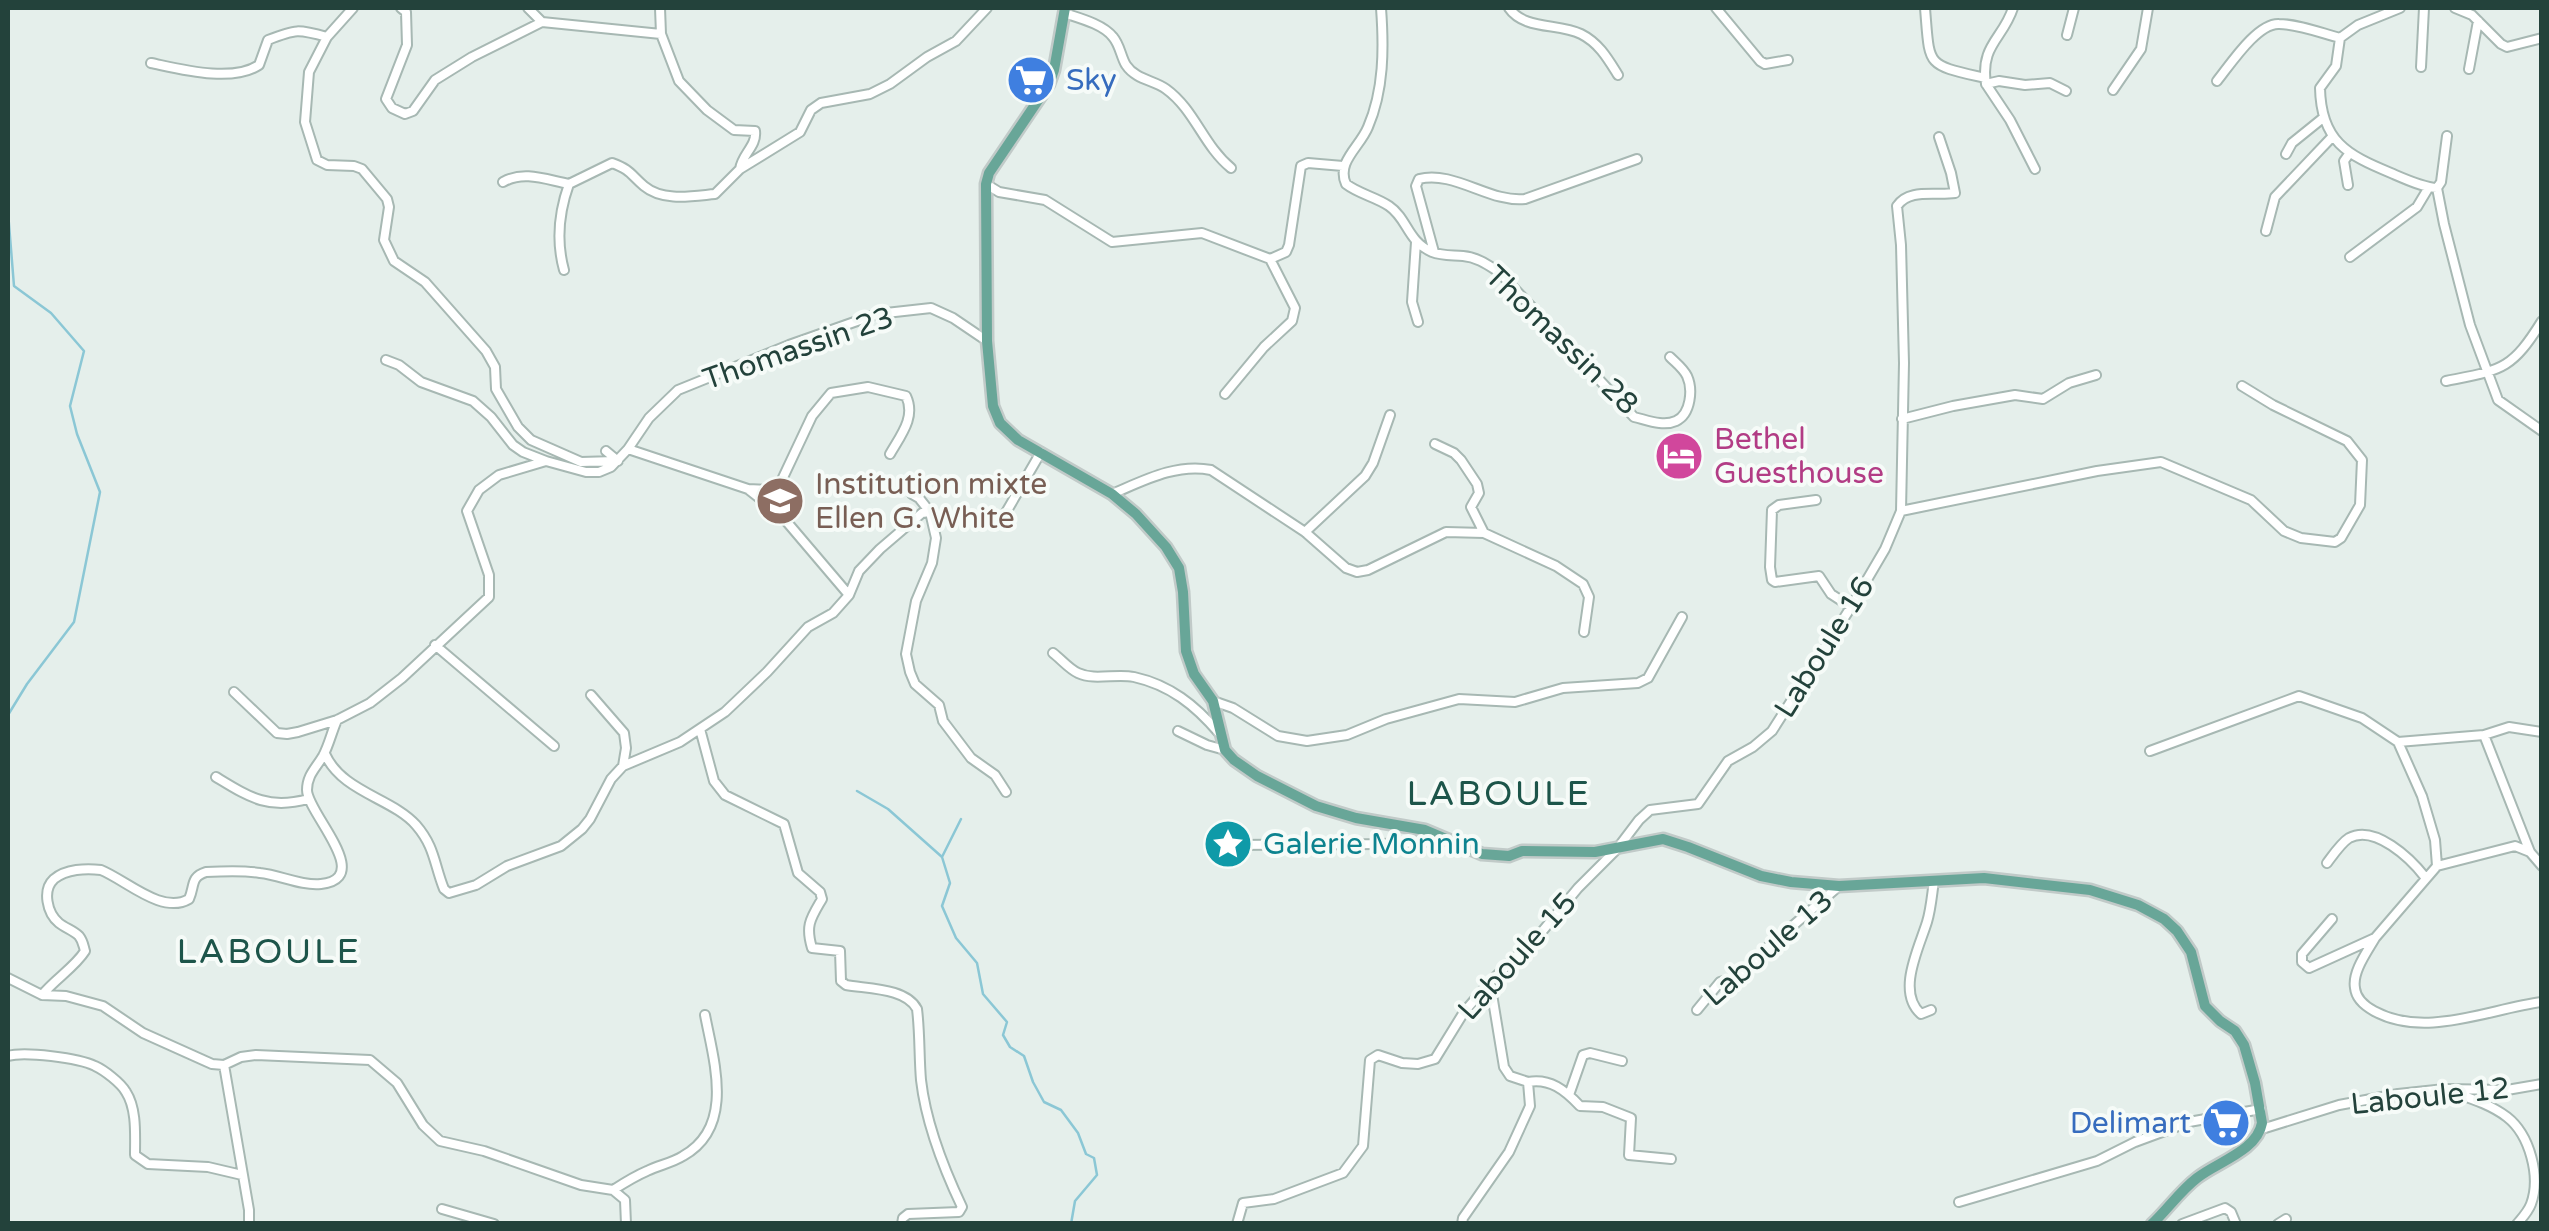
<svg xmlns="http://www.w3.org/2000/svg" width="2549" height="1231" font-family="'Varela Round',sans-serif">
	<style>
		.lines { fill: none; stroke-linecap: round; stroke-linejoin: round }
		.stream { stroke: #8bc7d5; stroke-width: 2.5 }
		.minor-casing { stroke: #a7b8b3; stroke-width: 12 }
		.major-casing { stroke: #c1cac8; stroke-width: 15 }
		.minor { stroke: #fff; stroke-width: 8 }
		.major { stroke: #68a698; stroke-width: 10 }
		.labels { text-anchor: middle; stroke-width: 8; stroke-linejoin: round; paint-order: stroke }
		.shop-label { font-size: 30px; fill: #366cbe; stroke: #f6fbf8; text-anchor: start }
		.street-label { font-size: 30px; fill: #23423b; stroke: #f6fbf8 }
		.hotel-label { font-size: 30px; fill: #b23c85; stroke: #f6fbf8; text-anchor: start }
		.education-label { font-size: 30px; fill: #785e54; stroke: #f6fbf8; text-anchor: start }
		.culture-label { font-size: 30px; fill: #0d838f; stroke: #f6fbf8; text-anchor: start }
		.quarter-label { font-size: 35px; letter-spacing: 2.5px; fill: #1d554a; stroke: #f6fbf8 }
	</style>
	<rect width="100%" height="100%" fill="#e5efeb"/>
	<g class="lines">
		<!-- stream -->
		<path class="stream" d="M8,212l6,74 37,27 33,38 -14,55 7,28 23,58 -26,130 -47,62 -19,31
			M857,791l31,18 54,48
			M961,819l-19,38 8,26 -8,23 14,32 21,25 6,31 24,28 -4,13 7,12 14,9 9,26 11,20 17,8 17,23 8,21 8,4 3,17 -22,26 -4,23"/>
		<!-- minor casing -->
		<g class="minor-casing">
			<path id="minor" d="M353,8l-26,29 -18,35 -4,50 12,38 10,5 27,1 8,3 25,30 2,8 -5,33 10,21 31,21 61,69 9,16 1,22 22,38 13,13 50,22 34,-1
				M401,8l5,4 1,33 -21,54 6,9 13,6 8,-3 22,-31 37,-23 70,-35 119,12
				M528,8l14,14
				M660,8l1,26 18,47 28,29 27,20 21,1c2,15 -13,23 -15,38l60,-37 11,-22 10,-7 49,-9 20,-10 37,-27 29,-16 31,-33
				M1381,8c3,40 3,82 -13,119 -8,20 -32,35 -22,57 13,10 30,13 43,22 19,13 18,35 43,46 10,4 20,3 31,4 14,1 25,9 36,16l135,145c13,3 29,10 42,4 15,-7 17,-32 11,-45 -4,-8 -11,-13 -17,-19
				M1509,8c15,22 49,15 72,26 18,9 27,25 37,41
				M1716,8l44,53 5,3 23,-4
				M1925,8c5,60 0,56 60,70
				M2013,8c-10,31 -33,37 -27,76l24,36 25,49
				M2400,8l-42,17 -18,13 -4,28 -16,22c1,53 27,67 71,85 14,6 31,14 46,15l4,-6 6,-46
				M2455,8l17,7 29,29 6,3 35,-9
				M1064,13c15,5 39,11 49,24 7,8 8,20 13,28 10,15 28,15 40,24 29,21 37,56 65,79
				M2067,35l7,-27
				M151,63c29,6 81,20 108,2l9,-25c28,-11 30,-11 59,-3
				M2421,67l3,-59
				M2469,69l9,-48
				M2217,81c13,-16 40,-58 62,-57 19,0 42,9 61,14
				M1986,84l13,-3 26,4 25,-2 16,8
				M2113,90l28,-41 7,-41
				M2286,154l6,-11 31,-25
				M503,182c21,-12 44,-2 66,2
				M986,184l13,8 46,8 67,42 90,-9 68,26 25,49 -3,13 -28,26 -39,47
				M2348,185l-4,-24 5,-7
				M2437,188l7,36 26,101 28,75 44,31
				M2266,231l9,-34 57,-60
				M1416,242l-4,60 6,20
				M1434,252l-18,-66 3,-7c35,-9 71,24 106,20l112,-40
				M2350,257l67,-50 12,-20
				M1270,259l16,-7 3,-7 12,-79 7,-3 35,3
				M564,270c-8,-29 -5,-58 5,-86l43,-21c19,7 18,11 32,23 19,16 49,10 71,8l25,-25
				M386,360l13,5 22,17 52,19 18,16 22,28 10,7 23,9
				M2446,381c55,-11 65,-10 96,-60
				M1902,419l51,-13 62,-11 28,4 26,-16 27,-8
				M1435,444l19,9 7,7 16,24 2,9 -8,14 13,26
				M606,451l12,10
				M748,489l23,1 8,-4 33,-70 19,-23 37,-6 38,9c10,21 -5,39 -16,58
				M912,494l7,4 11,14 6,26 -4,25 -16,38 -10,53 4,18 5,12 24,21 4,16 28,37 24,17 11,17
				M1112,494c31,-13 64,-31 99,-24l94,62 41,36 11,4 11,-2 78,-38 38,1 72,33 27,18 6,13 -5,35
				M1816,500l-37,5 -7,5 -2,57 2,13 3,2 44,-6 12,18 20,13
				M1901,511l196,-40 64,-9 90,38 33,31 17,7 34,4 6,-4 19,-33 2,-45 -15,-19 -74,-36 -31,-19
				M1001,521l40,-69
				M1305,532l60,-56 8,-13 17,-48
				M849,595l10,-24 21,-22 42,-36 8,-1
				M435,645l119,101
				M1053,653c8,6 16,16 25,20 17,8 38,0 56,4 36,8 61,28 85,56
				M234,692l43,41 10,1 11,-2 39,-12 33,-17 32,-25 87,-81v-22l-22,-64 12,-21 20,-15 47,-14 40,11h13l12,-5 17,-18 21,-31 29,-28 111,-45 88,-31 54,-6 22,10 34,23
				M1213,701l20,7 45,28 29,5 40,-6 39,-16 73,-20 56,3 48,-14 75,-5 10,-5 34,-61
				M700,729l14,52 11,14 59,29 14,49 22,19 2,7c-11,19 -17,26 -10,49l28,3 1,30 5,4c22,4 60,3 71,24 3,24 2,47 4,71 5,44 22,87 41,127l-3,5 -51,2 -5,4 -1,6
				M1178,731l29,14 18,5
				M2484,735l46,117 12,14
				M2398,742l86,-7 25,-8 33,5
				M2150,751l149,-55 63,22 36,24 24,54 13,44 2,26
				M325,754c17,38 67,44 91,71 19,22 18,39 28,64l5,4 27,-8 31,-19 54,-20 21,-17 8,-10 21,-40 12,-13 3,-18 -2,-15 -33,-38
				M623,766l57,-24 45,-30 42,-40 41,-45 25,-14 16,-18 -68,-80 -33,-26 -120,-40
				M216,777c33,20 52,33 92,22
				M1224,845l158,-1 63,-3
				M2327,863c6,-8 14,-20 22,-25 26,-14 62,21 76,39
				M2332,919l-30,35v8l7,6 66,-30 62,-72 78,-20 15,6
				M2375,938c-8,14 -23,34 -20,50 1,11 10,18 19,23 51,28 114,-2 168,-9
				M8,978l34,17 24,1 37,10 40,27 69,31 12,1 17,-8 15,-2 114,5 27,23 26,42 17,16 44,10 97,34 32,5 12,10 1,24
				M42,995c13,-16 33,-28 43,-44 -2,-7 -2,-10 -6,-15 -6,-6 -14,-8 -20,-13 -12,-10 -17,-33 -5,-44 12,-10 32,-11 47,-9 25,10 61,45 88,29 6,-13 1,-22 17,-27 18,-1 37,-2 54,1 20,2 41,13 61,11 54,-6 -14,-71 -14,-94 0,-15 9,-22 16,-34 6,-11 9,-25 14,-36
				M1697,1010l23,-28 21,-6 16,-13 11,-16 71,-61
				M1931,1010l-10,4c-25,-22 -2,-66 6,-92 4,-13 5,-28 7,-41
				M8,1056c16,-5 71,2 87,10 9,4 26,17 31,26 11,17 9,43 9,63l13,9 60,3 34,8
				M224,1065l25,145v14
				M1528,1082c22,-4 37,8 52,24l23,1 28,11 -2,37 42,4
				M2449,1091c20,7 41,13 58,26 23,18 34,60 24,87 -3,8 -9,14 -14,20
				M1569,1095l14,-40 7,-2 32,8
				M2262,1129l77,-24 59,-11 47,-5 62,1 35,-6
				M613,1190c11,-7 22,-14 34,-19 12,-6 25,-8 36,-15 52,-29 31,-94 22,-141
				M1959,1202l138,-41 38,-19 54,-20 72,-13
				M442,1209l52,15
				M1237,1224l6,-21 31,-4 69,-26 20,-27 7,-86 8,-5 24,8 16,1 17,-5 29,-47 26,-30 50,-48 38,-46 39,-39 22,-29 11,-10 48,-6 30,-43 25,-14 19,-16 79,-124 34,-58 16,-38 3,-148 -3,-118 -4,-39c12,-18 38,-10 58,-13l-4,-20 -12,-36
				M1462,1224l1,-6 46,-66 21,-46 -2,-24 -18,-6 -6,-9 -14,-85
				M2182,1224l43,-16 6,4 5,12
				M2278,1224l8,-5"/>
		</g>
		<!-- major casing -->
		<g class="major-casing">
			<path id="major" d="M1065,8l-11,62 -5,14 -60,89 -3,11 1,157 6,65 7,17 18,17 94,54 24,20 30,33 13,21 4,24 3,59 8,23 19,27 12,49 9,10 23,16 59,30 40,12 69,12 57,24 27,2 13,-5 73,1 68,-13 25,8 73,29 30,6 48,4 145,-8 106,12 48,15 26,14 13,12 14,21 14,54 15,15 15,10 9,14 11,38 7,40c-5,28 -45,39 -65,55 -17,13 -29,31 -45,46"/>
		</g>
		<!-- minor -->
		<use href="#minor" class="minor"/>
		<!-- major -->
		<use href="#major" class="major"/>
	</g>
	<!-- icons -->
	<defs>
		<g id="supermarket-disc" transform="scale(2.5)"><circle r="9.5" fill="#3f7fe0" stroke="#f6fbf8"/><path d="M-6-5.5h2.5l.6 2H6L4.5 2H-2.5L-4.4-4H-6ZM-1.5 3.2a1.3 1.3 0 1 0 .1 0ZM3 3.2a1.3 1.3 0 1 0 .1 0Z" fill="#fff"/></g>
		<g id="hotel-disc" transform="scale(2.5)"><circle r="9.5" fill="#d1479c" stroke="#f6fbf8"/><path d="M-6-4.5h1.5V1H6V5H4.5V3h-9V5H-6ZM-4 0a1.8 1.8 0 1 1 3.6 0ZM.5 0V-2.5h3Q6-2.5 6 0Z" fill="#fff"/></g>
		<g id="school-disc" transform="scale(2.5)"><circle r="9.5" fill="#8d6e63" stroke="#f6fbf8"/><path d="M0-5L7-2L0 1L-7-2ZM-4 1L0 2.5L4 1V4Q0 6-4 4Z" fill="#fff"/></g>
		<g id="sight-disc" transform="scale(2.5)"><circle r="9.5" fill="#0f9aa8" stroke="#f6fbf8"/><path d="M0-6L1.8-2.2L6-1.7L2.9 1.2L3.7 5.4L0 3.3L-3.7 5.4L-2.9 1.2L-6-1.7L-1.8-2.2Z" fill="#fff"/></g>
	</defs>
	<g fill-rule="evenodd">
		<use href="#supermarket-disc" x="1031" y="80"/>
		<use href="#hotel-disc" x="1679" y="456"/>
		<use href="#school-disc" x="780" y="501"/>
		<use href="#sight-disc" x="1228" y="844"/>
		<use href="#supermarket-disc" x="2226" y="1123"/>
	</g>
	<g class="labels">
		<!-- shop labels -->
		<g class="shop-label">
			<text x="1066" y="90">Sky</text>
			<text x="2191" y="1133" text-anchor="end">Delimart</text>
		</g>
		<!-- street labels -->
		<g class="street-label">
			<text transform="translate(1562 340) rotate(44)" y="10">Thomassin 28</text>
			<text transform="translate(798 348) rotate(-19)" y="10">Thomassin 23</text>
			<text transform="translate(1824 647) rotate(-58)" y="10">Laboule 16</text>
			<text transform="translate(1768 948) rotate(-41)" y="10">Laboule 13</text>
			<text transform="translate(1517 956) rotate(-48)" y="10">Laboule 15</text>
			<text transform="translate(2430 1096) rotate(-6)" y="10">Laboule 12</text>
		</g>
		<!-- hotel labels -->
		<g class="hotel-label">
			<text x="1714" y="449">Bethel<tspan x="1714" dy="34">Guesthouse</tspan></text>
		</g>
		<!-- education labels -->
		<g class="education-label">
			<text x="815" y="494">Institution mixte<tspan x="815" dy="34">Ellen G. White</tspan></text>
		</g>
		<!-- culture labels -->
		<g class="culture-label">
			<text x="1263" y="854">Galerie Monnin</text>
		</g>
		<!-- quarter labels -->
		<g class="quarter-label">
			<text x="1499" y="805">LABOULE</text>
			<text x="269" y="963">LABOULE</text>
		</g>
	</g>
	<!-- border -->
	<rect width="2549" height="1231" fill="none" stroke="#23423b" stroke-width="20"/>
</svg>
